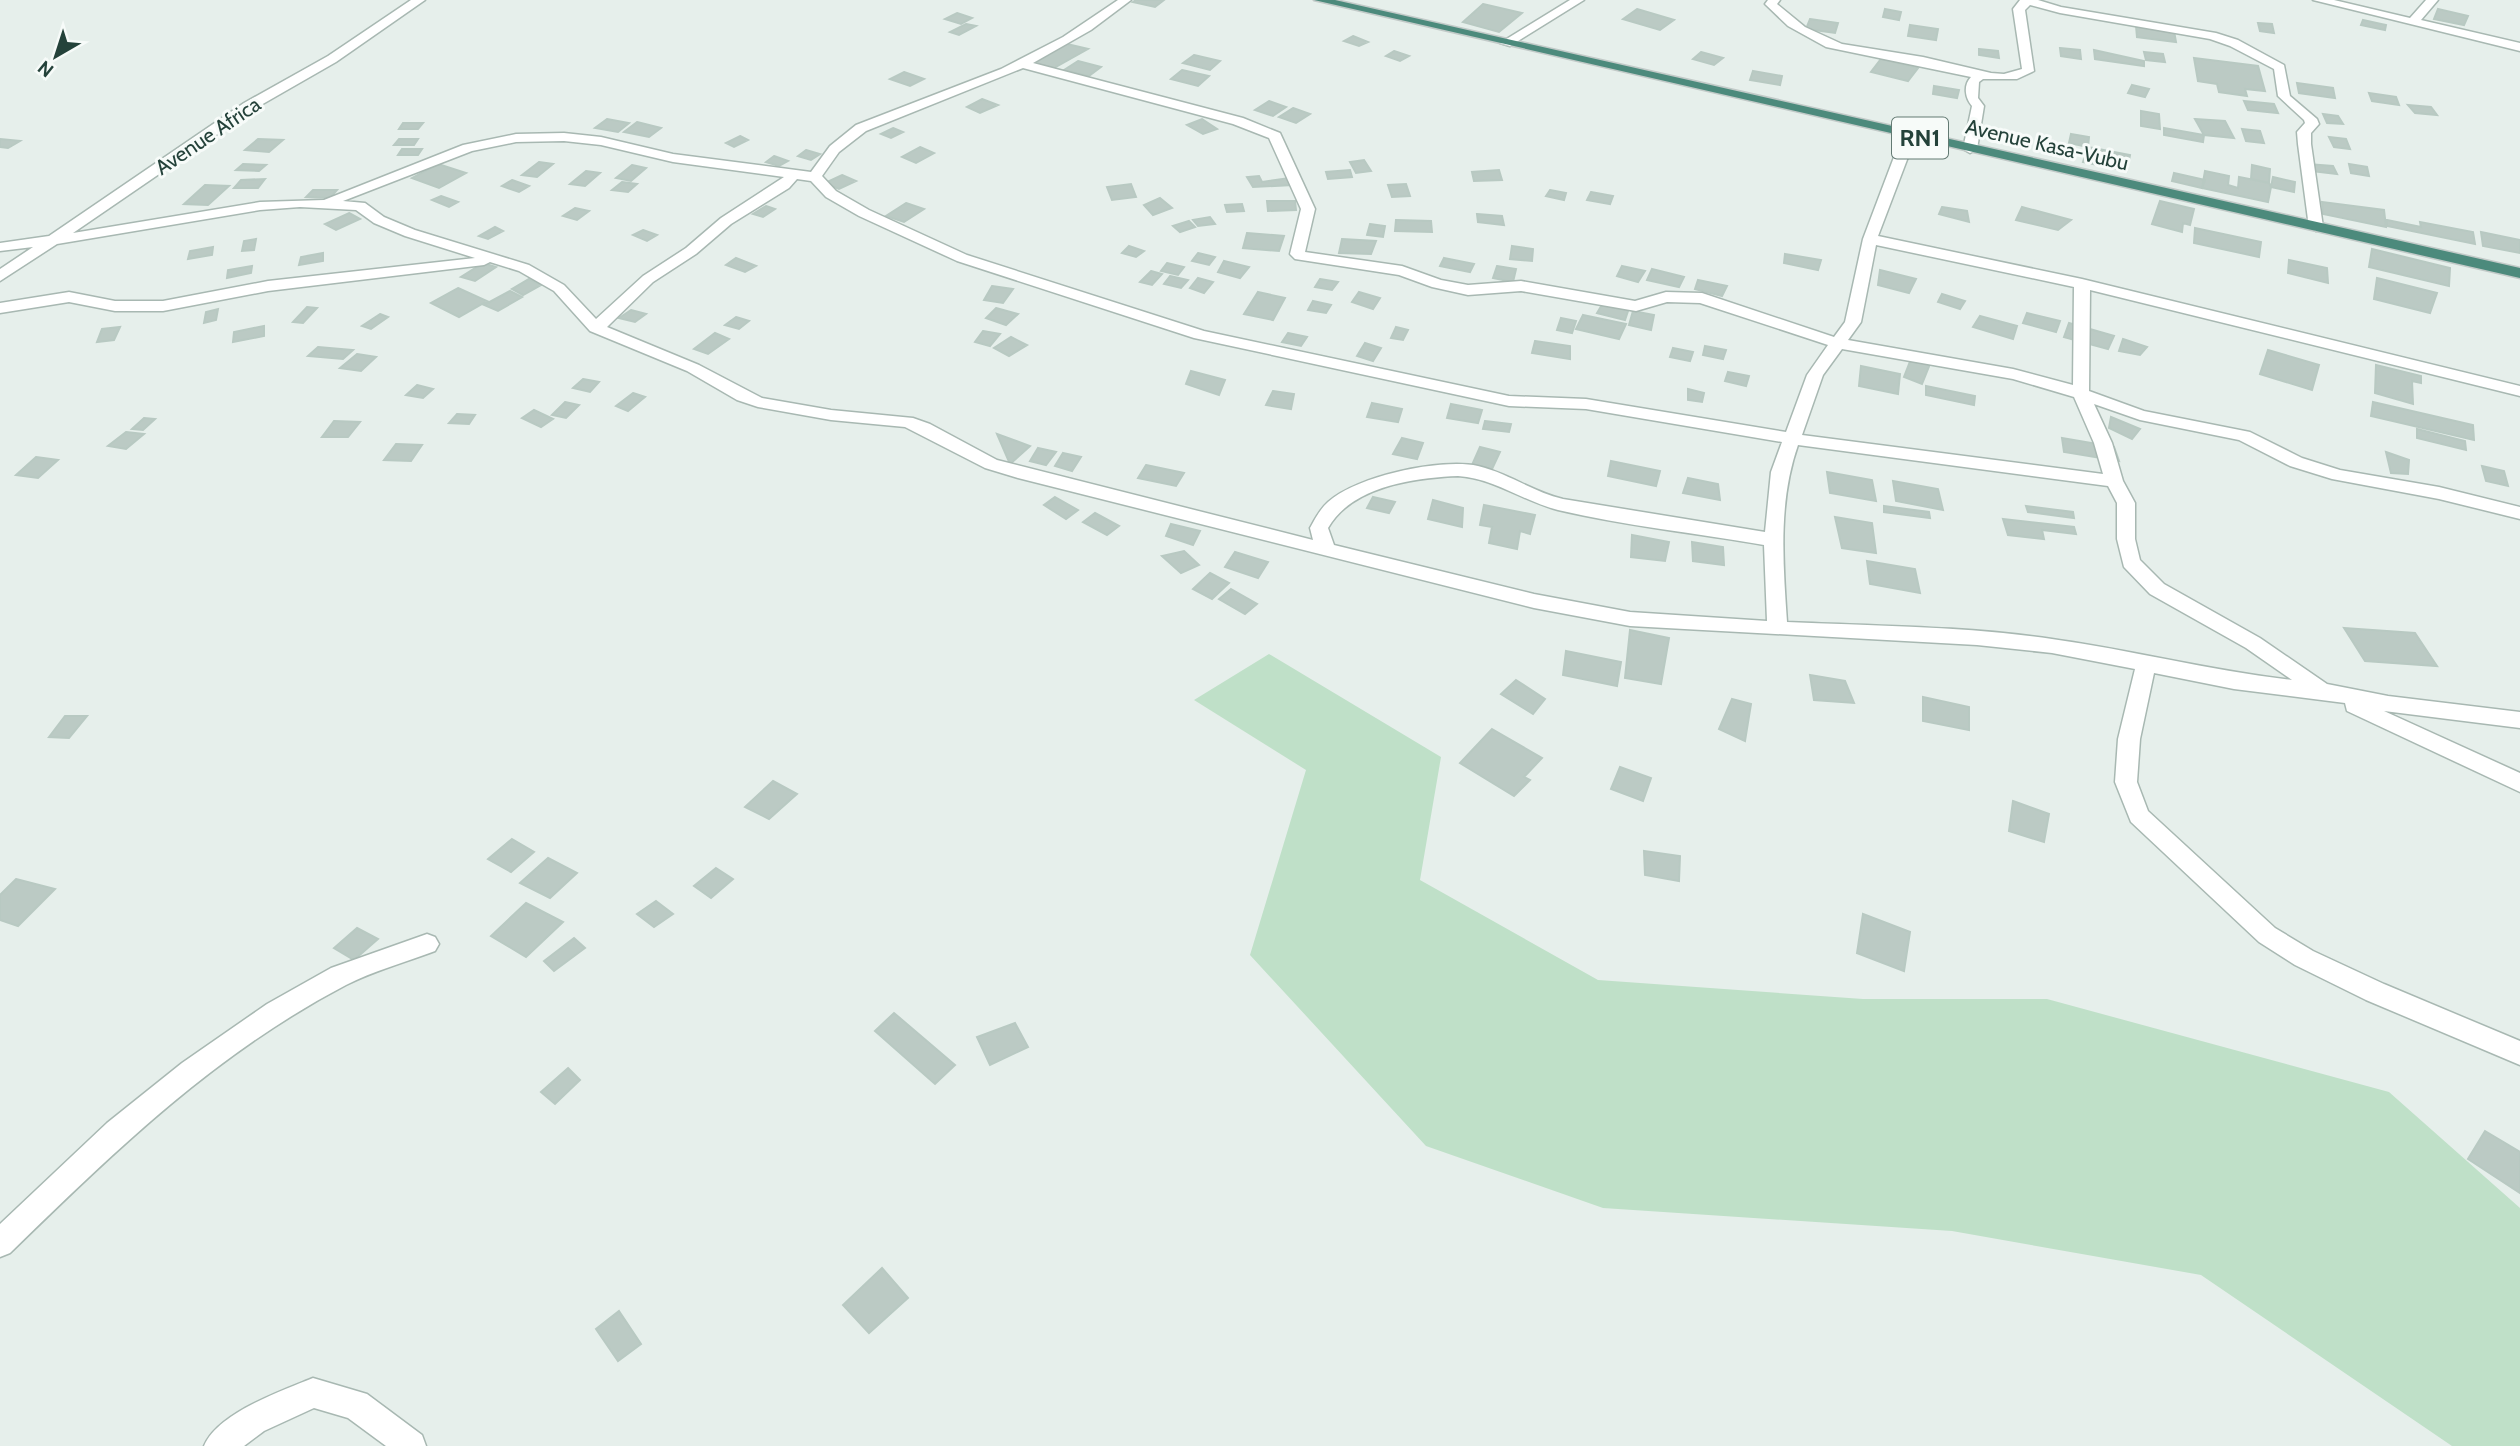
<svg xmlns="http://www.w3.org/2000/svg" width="2520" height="1446" font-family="Cabin,sans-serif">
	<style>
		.green { fill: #bfe0c8 }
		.building { fill: #bbcac4; stroke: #b8c9c2; stroke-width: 2 }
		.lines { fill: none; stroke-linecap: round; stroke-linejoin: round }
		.minor-casing { stroke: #a8b8b2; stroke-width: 3 }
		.trunk-casing { stroke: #c2cac8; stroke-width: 3 }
		.minor { fill: #fff; fill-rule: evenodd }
		.trunk { fill: #4c8a7c; fill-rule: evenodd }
		.labels { text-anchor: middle; stroke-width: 6; stroke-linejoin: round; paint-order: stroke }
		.far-street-label { font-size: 21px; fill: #24423a; stroke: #f7fbf9 }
		.shield { fill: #f7fbf9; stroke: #637a73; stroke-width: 2 }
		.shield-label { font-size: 24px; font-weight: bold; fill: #24423a }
	</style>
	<rect width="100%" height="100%" fill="#e6efeb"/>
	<!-- green -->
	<path class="green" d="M1269,654l172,103 -21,123 178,100 265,19h184l342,93 131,116v238h-68l-251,-171 -249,-44 -349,-23 -177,-62 -176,-191 56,-185 -112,-70z"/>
	<!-- building -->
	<path class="building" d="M1136,0h28l-9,7 -22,-5z
		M1483,4l39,9 -23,19 -36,-10z
		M1637,9l37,11 -14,10 -37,-11z
		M1885,9l16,3 -2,8 -16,-3z
		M2438,9l30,7 -4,9 -30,-6z
		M957,13l15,5 -11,6 -16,-5z
		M1810,19l28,4 -3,10 -29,-4z
		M2363,20l23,5 -1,5 -24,-5z
		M2258,23l14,1 2,9 -14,-2z
		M966,24l10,2 -17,9 -9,-3z
		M1910,25l28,4 -2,11 -28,-4z
		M2136,26l38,5 2,11 -39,-5z
		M1353,36l15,6 -9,4 -15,-5z
		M1067,44l21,5 -34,19 -24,-5z
		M2060,48l20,2 1,9 -20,-3z
		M1979,49l19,2 1,7 -20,-3z
		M2094,50l50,11v5l-49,-7z
		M1394,51l15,5 -9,5 -14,-5z
		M1701,52l22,6 -9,7 -21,-6z
		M2144,52l19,2 2,8 -19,-2z
		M1194,55l26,6 -10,9 -27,-7z
		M2194,58l64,8 7,25 -20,-2 2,7 -28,-4 -2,-8 -19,-3z
		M1881,59l37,9 -10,13 -37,-9z
		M1078,61l23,6 -12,9 -25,-6z
		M1182,70l27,6 -11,10 -27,-7z
		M1753,71l29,5 -2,9 -30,-5z
		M904,72l20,7 -14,7 -20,-7z
		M2297,83l36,5 2,10 -36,-5z
		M2132,85l17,4 -4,8 -17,-4z
		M1934,86l25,4 -2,8 -24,-4z
		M2369,93l27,4 3,8 -27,-4z
		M982,99l16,6 -18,8 -13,-6z
		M1269,101l17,6 -13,9 -18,-6z
		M2244,101l30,3 4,9 -30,-3z
		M2408,105l23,2 6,8 -22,-2z
		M1293,108l17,6 -14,9 -17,-6z
		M2141,111l18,3 1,15 -19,-3z
		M2323,114l15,2 5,8 -16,-1z
		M607,119l22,4 -11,9 -23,-4z
		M1202,119l15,10 -14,5 -16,-9z
		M2195,119l30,2 9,17 -30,-3z
		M637,122l24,6 -12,9 -25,-5z
		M403,123h20l-5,6h-19z
		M893,128l10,4 -12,6 -10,-4z
		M2164,128l40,7 -1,7 -39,-7z
		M2242,129l18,2 4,12 -18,-2z
		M2071,134l18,3 -1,10 -19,-4z
		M740,136l8,4 -14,7 -8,-4z
		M2329,137l17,2 4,10 -16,-2z
		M0,139l20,2 -12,7 -8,-1z
		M258,139l25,1 -14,12 -24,-2z
		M399,139h19l-4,6h-20z
		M920,147l14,6 -18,10 -14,-6z
		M2088,147l42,8 -3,16 -44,-9z
		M402,149h20l-4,6h-20z
		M806,150l14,4 -9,6 -13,-4z
		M774,156l14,5 -9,5 -13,-4z
		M1364,160l7,11 -15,2 -6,-11z
		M539,162l14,2 -16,13 -15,-2z
		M243,164l23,1 -7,6 -23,-1z
		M438,164l28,9 -27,15 -27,-10z
		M2307,164l26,2 4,8 -25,-3z
		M2349,164l18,3 2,9 -18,-3z
		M632,165l14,3 -15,13 -15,-3z
		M2252,165l18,4 -1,14 -18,-4z
		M1350,170l2,7 -24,2 -2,-7z
		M1499,170l3,10 -28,1 -2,-9z
		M586,171l14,2 -15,13 -15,-2z
		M2205,171l24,5 -1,9 10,3 1,-11 30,6 2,4 -3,15 -66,-14z
		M2174,173l31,7 -3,8 -30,-7z
		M842,175l14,6 -17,8 -14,-6z
		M1259,176l3,6 27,-4 3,7 -39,2 -6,-10z
		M2273,177l22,5 -1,10 -23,-5z
		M265,179l-7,9h-24l7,-8z
		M512,180l17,6 -10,6 -17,-6z
		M622,182l15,2 -9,8 -16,-2z
		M1131,184l5,13 -24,3 -5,-13z
		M1406,184l4,12 -18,1 -4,-12z
		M205,185l24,1 -21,19 -24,-1z
		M313,190h24l-7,8 -24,-1z
		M1550,190l16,3 -2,7 -18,-4z
		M1591,192l22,4 -3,8 -23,-4z
		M441,196l17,6 -9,5 -17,-7z
		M1160,198l12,10 -19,7 -9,-10z
		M1267,201h28l1,9 -28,1z
		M2160,201l34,8 -4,16 -7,-2 -1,9 -30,-8z
		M2322,202l62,8 2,17 -63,-13z
		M906,203l18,6 -20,13 -18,-6z
		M1242,204l2,7 -17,1 -2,-7z
		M766,206l9,3 -12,8 -10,-3z
		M1942,207l25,4 2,11 -30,-8z
		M2022,207l49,13 -13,10 -42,-10z
		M575,208l14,3 -12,9 -14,-4z
		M349,213l11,6 -24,11 -11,-6z
		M1477,214l25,2 2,9 -26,-3z
		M1210,217l5,7 -17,2 -5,-6z
		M1396,220l35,1 1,11 -37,-1z
		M2387,220l34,7 -1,-5 53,10 2,12 -88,-18z
		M1189,221l6,6 -15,5 -7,-6z
		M1370,224l15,2 -2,11 -16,-2z
		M495,227l8,4 -15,8 -9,-3z
		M2195,228l66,14 -2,15 -65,-14z
		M643,230l14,5 -10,6 -14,-6z
		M2481,232l39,8v13l-37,-7z
		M1247,233l37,3 -5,15 -36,-3z
		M256,239l-2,11 -12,1 2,-10z
		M1342,239l34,2 -5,13 -32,-1z
		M1129,246l15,5 -8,6 -14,-4z
		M1512,246l21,3 -1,12 -22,-2z
		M213,247l-1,8 -24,4 2,-8z
		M2372,249l78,19 -1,18 -80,-19z
		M323,253v8l-24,4 2,-8z
		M1198,253l17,4 -6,8 -17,-4z
		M1785,254l36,6 -3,10 -34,-7z
		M736,258l20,8 -11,6 -19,-7z
		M1444,258l30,6 -4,8 -30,-6z
		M2289,260l38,8 1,15 -40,-10z
		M1224,261l25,6 -9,11 -22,-6z
		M483,263l13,4 -21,14 -14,-4z
		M1167,263l17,4 -6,8 -17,-4z
		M252,266l-1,7 -24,5 1,-8z
		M1497,266l19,3 -3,13 -20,-4z
		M1622,266l23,5 -7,11 -21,-6z
		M1652,269l32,8 -5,10 -32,-7z
		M1880,270l36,9 -7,14 -31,-8z
		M1151,271l11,3 -10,11 -12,-3z
		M1170,276l18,4 -7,8 -17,-4z
		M1198,278l15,4 -9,11 -14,-5z
		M2377,278l60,15 -7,20 -56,-14z
		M529,279l12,6 -18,10 -11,-6z
		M1320,279l18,3 -6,8 -17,-3z
		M1698,280l29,6 -5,10 -27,-7z
		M992,286l21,3 -10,14 -19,-3z
		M458,288l29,13 -28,16 -28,-14z
		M510,291l12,6 -24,14 -14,-6z
		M1258,292l27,6 -12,22 -29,-6z
		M1359,292l21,6 -7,11 -21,-7z
		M1942,294l23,7 -5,8 -22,-7z
		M1313,301l18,4 -5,8 -18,-3z
		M1603,303l26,5 -4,12 -28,-7z
		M307,307l10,1 -14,15 -10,-1z
		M996,308l22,6 -12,11 -20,-7z
		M218,309l-2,11 -12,3 2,-11z
		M631,310l15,4 -11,8 -16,-4z
		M1633,311l21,4 -3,15 -22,-5z
		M2027,313l33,8 -4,11 -33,-9z
		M380,314l8,3 -17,12 -9,-3z
		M1583,315l43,9 -7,15 -43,-10z
		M1980,316l37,10 -4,13 -40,-12z
		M736,317l13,4 -10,8 -14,-4z
		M1561,318l15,3 -4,12 -15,-3z
		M2069,323l45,13 -6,13 -44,-12z
		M264,326v10l-31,6 1,-10z
		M120,327l-6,13 -17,2 5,-13z
		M1396,327l12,3 -5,10 -12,-2z
		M983,331l17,3 -10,12 -15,-4z
		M715,333l14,6 -21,15 -14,-5z
		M1288,333l19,4 -6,9 -19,-4z
		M1011,337l16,8 -18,11 -15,-8z
		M2123,339l24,8 -7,8 -21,-4z
		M1535,341l35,5v13l-38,-6z
		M1365,343l16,5 -8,13 -16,-5z
		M1705,346l21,4 -3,9 -20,-4z
		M318,347l35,3 -10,9 -35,-3z
		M1673,348l20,4 -3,9 -20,-4z
		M2268,350l51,15 -7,25 -52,-16z
		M357,354l19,3 -15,14 -21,-3z
		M1911,359l19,5 -8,20 -18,-7z
		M2376,365l45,11v7l-9,-2 1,23 -38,-11z
		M1861,366l39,8 -2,20 -39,-8z
		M1191,371l34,9 -6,15 -33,-11z
		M1728,372l21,4 -3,10 -21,-5z
		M583,379l16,3 -9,10 -17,-4z
		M417,385l16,4 -10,9 -17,-3z
		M1926,386l49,10 -1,9 -48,-10z
		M1688,389l16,4 -2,9 -14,-2z
		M1273,391l21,3 -3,15 -25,-4z
		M633,393l12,4 -17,14 -12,-5z
		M565,402l14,3 -13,13 -14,-3z
		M2373,402l100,23 1,15 -103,-24z
		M1372,403l30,6 -4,13 -31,-5z
		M1451,404l31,6 -4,13 -31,-5z
		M534,410l19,9 -12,8 -19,-9z
		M457,414l18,1 -6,9 -20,-1z
		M2111,417l29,12 -8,10 -23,-11z
		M144,418l11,1 -12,11 -11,-1z
		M334,421l26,1 -12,15h-26z
		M1485,421l26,3 -2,8 -26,-3z
		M2417,429l48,12 1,9 -49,-12z
		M126,432l18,2 -18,15 -18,-3z
		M997,434l33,12 -20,18z
		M1402,438l21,5 -6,16 -24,-5z
		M2062,438l52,9 5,14 -55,-9z
		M396,444l26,1 -11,16 -27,-1z
		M1480,447l20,5 -8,17 -20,-4z
		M1038,448l18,4 -10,13 -16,-4z
		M2386,452l23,8 -1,14 -17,-1z
		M1063,453l18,4 -9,14 -17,-5z
		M36,457l22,3 -20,18 -22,-3z
		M1611,461l49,10 -4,15 -48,-10z
		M1146,465l38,8 -8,13 -38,-8z
		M2482,466l22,5 4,15 -22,-5z
		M1827,472l45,8 4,21 -46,-8z
		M1688,478l30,6 2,16 -37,-7z
		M1893,481l45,8 5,21 -47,-9z
		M1055,497l23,13 -12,9 -22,-14z
		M1373,497l22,5 -6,11 -22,-5z
		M1433,500l30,8 -1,19 -34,-8z
		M1484,505l51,10 -5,19 -10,-3 -3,18 -28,-6 3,-16 -12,-2z
		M1884,506l45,6 1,6 -46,-6z
		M2026,506l47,6 1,6 -46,-6z
		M1095,513l24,13 -12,9 -24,-13z
		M1835,517l37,6 4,30 -34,-5z
		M2003,519l71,8 2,7 -34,-4 2,9 -36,-4z
		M1171,524l29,7 -7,14 -27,-9z
		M1632,535l37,7 -4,19 -34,-4z
		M1692,542l31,5 1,18 -31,-4z
		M1184,551l15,14 -18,8 -19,-17z
		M1235,552l33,10 -10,16 -33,-11z
		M1867,561l48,8 5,24 -50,-9z
		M1210,573l19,10 -17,16 -19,-10z
		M1231,589l26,15 -12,10 -26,-15z
		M2344,628l71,5 22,33 -72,-5z
		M1630,630l39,8 -8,46 -36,-6z
		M1566,651l55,11 -4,24 -54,-11z
		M1810,675l35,6 9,22 -40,-3z
		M1516,680l29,19 -12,15 -32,-20z
		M1923,697l46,10v23l-46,-9z
		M1732,699l19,5 -6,37 -26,-12z
		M65,716h22l-18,22 -20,-1z
		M1492,729l50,29 -18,19 6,3 -16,16 -54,-33z
		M1620,767l31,11 -8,23 -32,-12z
		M773,781l24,13 -28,25 -24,-12z
		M2013,801l36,13 -5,28 -35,-11z
		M512,839l22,13 -23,20 -23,-13z
		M1644,851l36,5 -1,25 -34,-6z
		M548,858l29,15 -27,25 -30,-15z
		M716,868l17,11 -22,19 -17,-12z
		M16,879l39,10 -37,37 -18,-6v-25z
		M656,901l17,13 -19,13 -17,-13z
		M526,903l37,19 -37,35 -35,-21z
		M1863,914l47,18 -6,39 -47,-18z
		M357,928l21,11 -24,21 -20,-12z
		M574,938l11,10 -31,23 -10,-10z
		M894,1013l61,52 -20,19 -60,-53z
		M1015,1023l13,24 -38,18 -13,-28z
		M568,1068l12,12 -25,24 -14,-12z
		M2485,1131l35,21v41l-52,-34z
		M882,1268l26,30 -39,35 -26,-28z
		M619,1311l22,33 -23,17 -22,-32z"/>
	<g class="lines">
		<!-- minor casing -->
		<g class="minor-casing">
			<path id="minor" d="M411,0h14l-89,62 -82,47 -181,124 187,-31 64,-2 139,-55 53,-11 48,-1 37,4 72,17 138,18 19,-26 26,-21 145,-56 62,-32 55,-37h13l-40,30 -58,33 210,55 37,15 35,76 -10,43 97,14 39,14 27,5 53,-4 114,20 31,-9 36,1 132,44 11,-15 18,-83 39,-103 7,-4 7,4 -38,100 204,43 438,107v10l-430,-106 -1,101 55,20 106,21 52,26 38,12 99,17 81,20v12l-81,-20 -107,-20 -42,-13 -51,-26 -99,-20 -46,-16 18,39 11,38 12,22v36l5,21 24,24 96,54 67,46 61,12 132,16v16l-136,-17 136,62v19l-173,-81 -2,-8 -111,-14 -80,-16 -14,66 -3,43 11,29 127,117 38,23 71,33 136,57v24l-154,-65 -71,-35 -36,-23 -128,-120 -16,-40 3,-43 17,-70 -83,-16 -75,-8 -347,-19 -96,-18 -516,-130 -33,-10 -80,-41 -74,-7 -73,-13 -21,-7 -50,-29 -97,-40 -36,-40 -35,-20 -29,-9 -6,3 -216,26 -105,20h-48l-46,-9 -69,11v-10l69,-11 46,9h48l105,-20 207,-23 -70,-22 -31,-13 -18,-13 -56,-3 -40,3 -203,34 -57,37v-12l33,-22 -33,4v-8l49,-7 195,-133 84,-47zM1023,68l210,56 36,14 32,71 -11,45 5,5 104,16 33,12 36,8 53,-4 115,20 31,-9 33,1 128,42 -21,30 -21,57 -200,-33 -77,-3 -305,-65 -237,-76 -98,-45 -33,-19 -14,-15 17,-24 27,-21zM564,141l37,4 72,17 111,15 -63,41 -35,30 -43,28 -47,43 -32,-34 -35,-20 -114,-35 -31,-13 -19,-14 -22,-2 129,-50 44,-9zM797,179l14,2 15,16 33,19 98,45 237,77 315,68 77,3 196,33 -11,30 -6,60 -202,-33c-30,-7 -55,-26 -85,-33 -37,-8 -121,10 -150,36 -8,7 -13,17 -18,26l3,12 -316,-80 -67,-36 -17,-6 -82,-8 -69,-12 -63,-33 -92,-38 46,-45 43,-28 35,-30 58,-36zM1876,245l198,42 -1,98 -60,-16 -165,-29 13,-18zM1842,349l171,30 61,18 20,46 9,31 -301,-39 21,-60zM1798,445l310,41 9,17v36l7,28 26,27 96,54 46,32c-81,-9 -160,-30 -240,-41 -88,-13 -177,-13 -265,-17 -4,-60 -9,-120 11,-177zM1458,476c35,2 65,25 100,34 67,16 138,23 206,35l3,76 -137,-9 -96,-18 -200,-49 -6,-17c24,-42 86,-50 130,-52z
				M1570,0h14l-74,46 -10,-3z
				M1768,0h12l-3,4 28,23 37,17 81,13 68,16 13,1 18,-5 -9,-60 7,-9h18l23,7 155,26 22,7 46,25 6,31 27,23 2,5 -8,9v11l12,83 -7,4 -7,-4 -11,-83 -1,-12 8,-9 -1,-3 -26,-24 -4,-27 -44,-23 -20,-7 -150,-26 -30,-8 -5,5 9,61 -17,8h-34l-4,3 -1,16 6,8 -7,43 -7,4 -7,-4 9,-43c-7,-8 -9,-21 -1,-29l-145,-30 -38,-21 -23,-22z
				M2313,0h21l76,18 16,-18h12l-17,20 99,23v8z
				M427,934l8,3 4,7 -4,7c-29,11 -62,20 -89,34 -132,69 -231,166 -336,268l-10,4v-33l107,-101 75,-60 85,-59 64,-36z
				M313,1378l54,16 55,41 4,11h-40l-38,-28 -34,-10 -50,23 -20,15h-40c14,-33 77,-55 109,-68z"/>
		</g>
		<!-- trunk casing -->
		<g class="trunk-casing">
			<path id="trunk" d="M1314,0h21l1185,268v10z"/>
		</g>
		<!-- minor -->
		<use href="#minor" class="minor"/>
		<!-- trunk -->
		<use href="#trunk" class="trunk"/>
	</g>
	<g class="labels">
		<!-- far-street labels -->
		<g class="far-street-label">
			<text transform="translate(208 136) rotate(-34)" y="7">Avenue Africa</text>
			<text transform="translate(2047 145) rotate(13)" y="7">Avenue Kasa-Vubu</text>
		</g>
		<!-- shield labels -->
		<rect class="shield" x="1892" y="117.5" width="56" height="41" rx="5"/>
		<g class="shield-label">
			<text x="1920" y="146">RN1</text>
		</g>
	</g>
	<!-- north arrow -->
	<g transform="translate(56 56) rotate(219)" stroke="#f7fbf9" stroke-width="5" paint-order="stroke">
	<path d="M0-5L12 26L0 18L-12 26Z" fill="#24423a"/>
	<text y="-10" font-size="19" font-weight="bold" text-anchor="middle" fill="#24423a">N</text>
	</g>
</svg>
